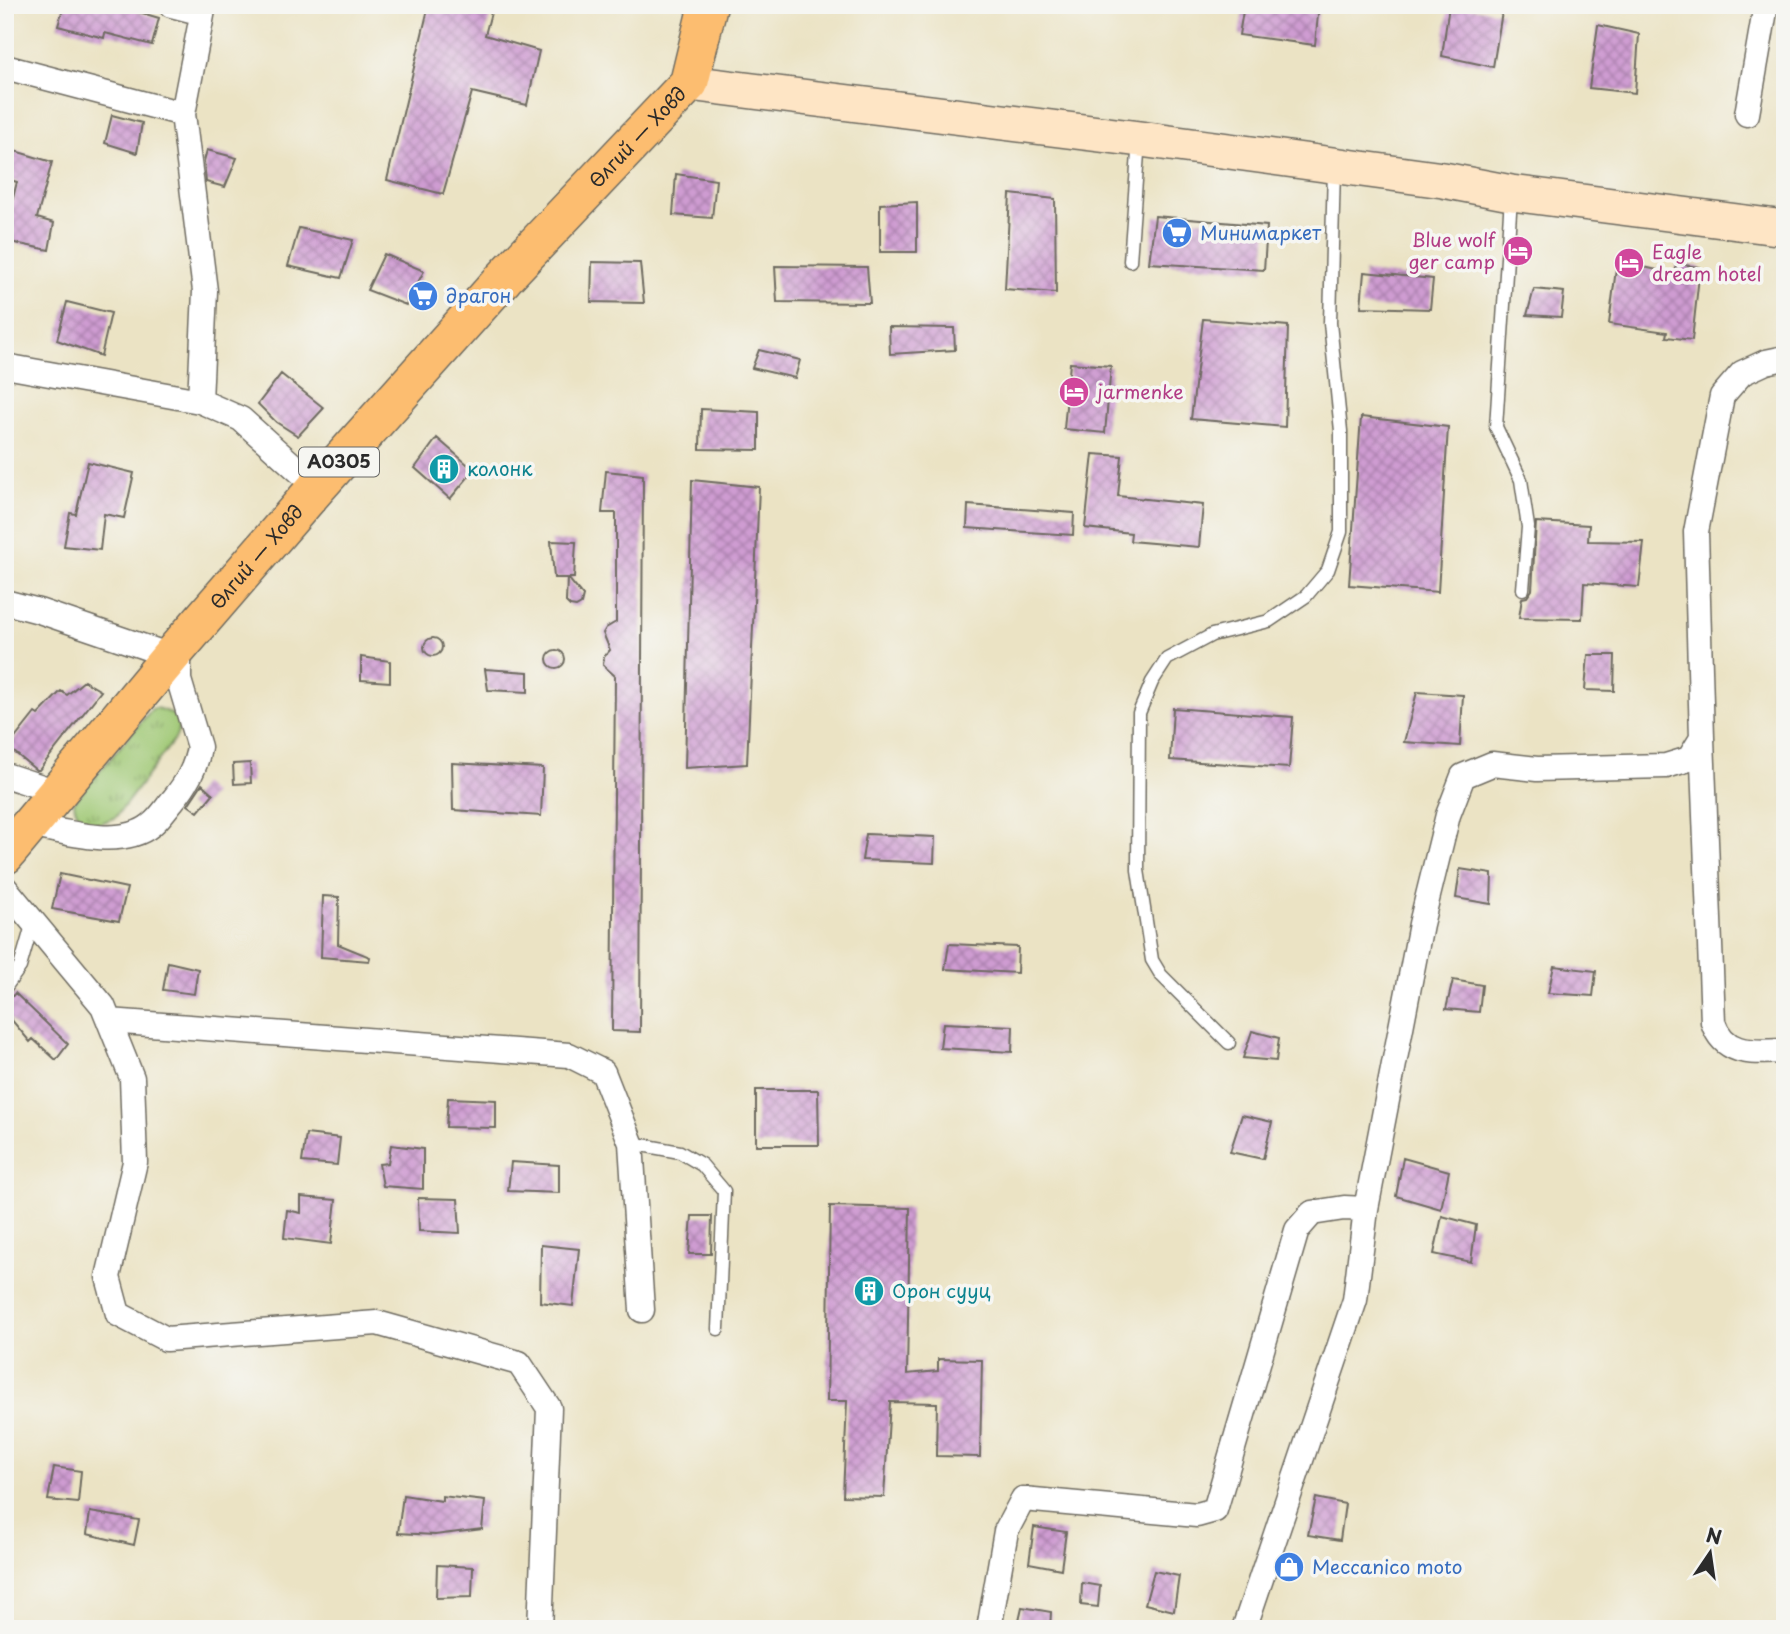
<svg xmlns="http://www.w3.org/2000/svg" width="1790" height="1634" font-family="'Playpen Sans',sans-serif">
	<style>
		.grass { fill: url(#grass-tufts); stroke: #657a4f; stroke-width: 2 }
		.building { fill: url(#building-cross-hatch) }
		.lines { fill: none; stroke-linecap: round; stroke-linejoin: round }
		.service-casing { stroke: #6e6b61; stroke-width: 15 }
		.minor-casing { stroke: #6e6b61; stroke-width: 27 }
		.secondary-casing { stroke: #6e6b61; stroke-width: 38 }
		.trunk-casing { stroke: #6e6b61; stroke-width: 41 }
		.service { stroke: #fff; stroke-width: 12 }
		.minor { stroke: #fff; stroke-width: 24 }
		.secondary { stroke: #fee5c5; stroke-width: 35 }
		.trunk { stroke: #fcbd6f; stroke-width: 38 }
		.labels { text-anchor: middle; stroke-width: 7; stroke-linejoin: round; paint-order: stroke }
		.shield { fill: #f6f6f2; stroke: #686867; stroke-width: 2 }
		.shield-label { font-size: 18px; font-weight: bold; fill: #2b2b2b }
		.street-label { font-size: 19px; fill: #2b2b2b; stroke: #f6f6f2 }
		.shop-label { font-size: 19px; fill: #366cbe; stroke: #f6f6f2; text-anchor: start }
		.hotel-label { font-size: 19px; fill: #b23c85; stroke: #f6f6f2; text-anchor: start }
		.culture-label { font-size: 19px; fill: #0d838f; stroke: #f6f6f2; text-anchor: start }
	</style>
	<defs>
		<pattern id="grass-tufts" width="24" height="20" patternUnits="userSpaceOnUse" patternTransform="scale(1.75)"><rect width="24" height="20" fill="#9fc873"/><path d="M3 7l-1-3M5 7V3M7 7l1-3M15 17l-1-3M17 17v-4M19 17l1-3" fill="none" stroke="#82a35f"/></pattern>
		<pattern id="building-cross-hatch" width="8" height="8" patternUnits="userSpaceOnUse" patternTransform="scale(1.75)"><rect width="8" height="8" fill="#cf9cd2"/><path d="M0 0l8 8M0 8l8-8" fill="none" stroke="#a87fab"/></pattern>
	</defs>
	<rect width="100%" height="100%" fill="#f6f6f2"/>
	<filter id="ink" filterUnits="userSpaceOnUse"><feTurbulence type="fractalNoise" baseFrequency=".0143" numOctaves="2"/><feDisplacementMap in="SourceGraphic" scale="14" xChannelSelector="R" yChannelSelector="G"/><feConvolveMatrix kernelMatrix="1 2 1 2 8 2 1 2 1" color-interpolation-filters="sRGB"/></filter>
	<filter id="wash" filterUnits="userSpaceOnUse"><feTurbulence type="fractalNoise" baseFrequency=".00686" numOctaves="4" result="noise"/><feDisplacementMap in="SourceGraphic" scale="28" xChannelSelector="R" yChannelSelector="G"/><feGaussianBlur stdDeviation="1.57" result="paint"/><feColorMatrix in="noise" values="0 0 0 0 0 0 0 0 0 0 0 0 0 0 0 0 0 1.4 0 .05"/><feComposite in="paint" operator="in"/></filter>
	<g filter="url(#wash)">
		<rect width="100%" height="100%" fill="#ebe3c4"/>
		<!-- grass -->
		<path class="grass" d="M156,708c17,4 28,11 20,29l-60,80 -17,7c-14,-2 -24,-8 -25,-22l78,-93z"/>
		<g id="blocks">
			<!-- building -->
			<path class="building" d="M64,5h40l17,5 1,-3 37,11 -7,27 -47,-12 -1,5 -46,-12z
				M429,5h64l-8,30 54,16 -12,54 -55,-13 -29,102 -56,-14z
				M1244,5h75l-4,40 -76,-10z
				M1449,5l53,7 -9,55 -51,-11z
				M1598,25l41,9 -4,59 -46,-5z
				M112,115l30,8 -5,30 -32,-10z
				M207,150l30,8 -12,29 -19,-5 -2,-21z
				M15,151l37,11 -15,56 17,5 -5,27 -44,-9v-12l12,-47 -10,-3z
				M676,174l40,6 -4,38 -39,-3z
				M1010,194l45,5 1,94 -51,-4z
				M917,202v50h-37v-48z
				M1155,216l112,10 -3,44 -115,-7z
				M299,228l54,12 -12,38 -53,-12z
				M384,254l40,17 -18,34 -39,-15z
				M1617,261l58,13 2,-10 23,3 -8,73 -26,-3 1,-5 -58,-8z
				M592,262l48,1 4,40 -53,-1z
				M775,266l92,1 3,36 -93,-1z
				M1364,272l69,7 -3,30 -69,-2z
				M1534,289l30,3 -3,25 -34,-2z
				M67,302l44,11 -10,43 -44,-16z
				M1203,319l85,7 -3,101 -94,-8z
				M889,327l65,1 1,22 -65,4z
				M759,350l41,10 -5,18 -43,-10z
				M1070,363l41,3 -6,67 -41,-4z
				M281,374l43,34 -26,28 -22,-14 -18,-18z
				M701,409l58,3v38l-59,-1z
				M1361,417l87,10 -10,165 -89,-7z
				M437,438l37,32 -24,29 -35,-31z
				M1093,454l29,2 -4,40 85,9 -4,42 -69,-6 1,-8 -46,-5z
				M88,462l46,11 -10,45 -20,-4 -4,36 -36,-4 6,-33 6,1z
				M606,471l37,4 -3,557 -28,-1 3,-355 -12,-11 1,-8 6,-7 -7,-17 3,-5 10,-6v-109h-14z
				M692,480l67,7 -12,277 -62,4z
				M968,505l106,8 -1,22 -106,-7z
				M1536,522l53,3 -1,16 56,1 -5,45 -55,-4 -2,36 -63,-1 3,-20 5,-1 5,-7z
				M551,541l25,1 -2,36h-6l15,18 -2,8 -5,3 -6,-1 -4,-4 1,-24h-13z
				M424 647a9 9 0 1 1 18 0a9 9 0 1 1-18 0Z
				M547 659a9 9 0 1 1 18 0a9 9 0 1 1-18 0Z
				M1588,655h27l-1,36 -29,-1z
				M361,657l29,4v21l-29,-2z
				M485,669l43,3v20l-40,-2z
				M84,681l17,10 -62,79h-3l-28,-23 27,-34 3,2 23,-24 6,4z
				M1417,692l46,3 -3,51 -56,-4z
				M1173,708l120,9 -4,51 -119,-8z
				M250,763l1,20 -17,1 -1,-20z
				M452,763l91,5 -2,48 -88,-6z
				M202,784l11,10 -15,18 -10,-7z
				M866,834l69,3 -1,26 -72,-3z
				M1460,869l32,5 -1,30 -35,-6z
				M60,874l67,14 -8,33 -67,-12z
				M323,896l16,1 -1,47 32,13 -1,4 -48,-4z
				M949,944l69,3 -1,26 -72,-4z
				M168,962l30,7 -4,25 -31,-4z
				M1554,966l42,5 -3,25 -45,-3z
				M1453,980l29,5 -3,27 -33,-3z
				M15,993l53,51 -12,16 -23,-21 -3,3 -25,-30v-7z
				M943,1023l70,3 -1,26 -72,-4z
				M1252,1031l27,7 -3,23 -33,-3z
				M756,1090h62l1,55h-63z
				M448,1098l48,2v28l-50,-1z
				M1242,1115l30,7 -9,37 -33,-7z
				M306,1134l34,4 -3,27 -35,-3z
				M391,1145l32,4v40l-40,-3 -4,-22 9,-1z
				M1403,1158l46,13 -8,38 -45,-13z
				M511,1162l48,3v28l-51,-2z
				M301,1197l35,3 -5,44 -47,-6 3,-28 14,3z
				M418,1198l40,1 2,34 -41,-2z
				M830,1206l80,2 -3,166 31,-3v-12l44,1 -2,97 -44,-1 1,-53 -47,-1 -6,95 -41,-1 4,-95h-20z
				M692,1216h20l-1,38h-22z
				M1442,1216l34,9 -5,37 -37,-8z
				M541,1245l38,4 -6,57 -33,-4z
				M54,1467l27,4 -3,32 -30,-3z
				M403,1495l39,6v-5l43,5 -3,28 -47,6 -37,-2z
				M1316,1498l29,6 -5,36 -32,-5z
				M90,1512l49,8 -5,25 -47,-11z
				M1034,1527l32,5 -5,37 -32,-6z
				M437,1565l36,2 -1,30 -36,1z
				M1154,1571l25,5 -5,35 -29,-7z
				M1082,1583l18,3 -2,21 -17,-2z
				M1022,1607l29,5 -1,17h-33z"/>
		</g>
	</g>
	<g filter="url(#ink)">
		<use href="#blocks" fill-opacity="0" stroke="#6e6b61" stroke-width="2"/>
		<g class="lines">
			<!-- service casing -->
			<g class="service-casing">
				<path id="service" d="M1511,197l-15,230 25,53 7,47 -5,62
					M1130,261l9,-121
					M5,988l15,-21 13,-45
					M1229,1043l-68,-68 -9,-15 -14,-90 1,-157 13,-31 15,-23 45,-24 57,-14 37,-25 22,-26 13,-38v-101l-11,-108 4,-154
					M631,1143l49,9 22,13 22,26 -6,138"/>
			</g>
			<!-- minor casing -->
			<g class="minor-casing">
				<path id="minor" d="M171,5l31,8
					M204,5l-21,109 22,177 -5,110 41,18 76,68
					M5,67l178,47
					M1747,114l19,-109
					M5,366l195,35
					M5,602l34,9 132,45
					M1702,738l11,284c11,35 42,30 72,29
					M5,775l52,17
					M30,825c34,7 92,24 121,0 9,-7 15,-17 22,-25 13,-16 23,-32 26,-53l-20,-67v-33
					M5,888l98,118 29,72 3,84 -27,115 10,37 48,25 211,-16 142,40 30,45 -9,221
					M109,1021l460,34 34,17 28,71 11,167
					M989,1629l17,-98 17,-32 174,16 18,-5 82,-280 15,-17 32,-5 22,1
					M1244,1629l111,-329 11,-91 55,-285 27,-109 15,-39 29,-12 45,5 129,-3 23,-7 13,-21 -6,-206 26,-136 20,-23 24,-11 19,-4"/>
			</g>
			<!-- secondary casing -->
			<g class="secondary-casing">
				<path id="secondary" d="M689,83l451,56 303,41 68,13 274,35"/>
			</g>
			<!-- trunk casing -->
			<g class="trunk-casing">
				<g id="trunk">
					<path id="s1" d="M5,855l166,-199 146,-169 187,-209 185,-195 19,-78"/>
				</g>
			</g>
			<!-- service -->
			<use href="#service" class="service"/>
			<!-- minor -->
			<use href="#minor" class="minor"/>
			<!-- secondary -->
			<use href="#secondary" class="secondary"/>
			<!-- trunk -->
			<use href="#trunk" class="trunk"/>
		</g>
	</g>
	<!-- icons -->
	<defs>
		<g id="supermarket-disc" transform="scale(1.575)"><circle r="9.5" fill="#3f7fe0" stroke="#f6f6f2"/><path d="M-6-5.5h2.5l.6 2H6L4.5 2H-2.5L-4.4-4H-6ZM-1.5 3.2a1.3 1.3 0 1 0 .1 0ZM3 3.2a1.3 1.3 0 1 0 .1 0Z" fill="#fff"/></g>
		<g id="hotel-disc" transform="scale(1.575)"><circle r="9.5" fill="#d1479c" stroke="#f6f6f2"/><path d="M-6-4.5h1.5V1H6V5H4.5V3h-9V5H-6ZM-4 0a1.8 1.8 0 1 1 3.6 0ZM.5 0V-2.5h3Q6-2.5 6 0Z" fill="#fff"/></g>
		<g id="building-disc" transform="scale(1.575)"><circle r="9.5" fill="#0f9aa8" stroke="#f6f6f2"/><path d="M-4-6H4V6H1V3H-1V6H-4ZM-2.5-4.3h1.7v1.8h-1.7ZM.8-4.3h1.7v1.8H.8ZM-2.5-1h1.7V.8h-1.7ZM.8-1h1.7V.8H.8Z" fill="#fff"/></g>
		<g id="shop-disc" transform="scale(1.575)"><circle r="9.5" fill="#3f7fe0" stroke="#f6f6f2"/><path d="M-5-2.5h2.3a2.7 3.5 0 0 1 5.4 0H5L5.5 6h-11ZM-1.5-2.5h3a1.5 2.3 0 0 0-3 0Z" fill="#fff"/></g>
	</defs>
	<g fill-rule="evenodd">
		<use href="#supermarket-disc" x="1177" y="233"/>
		<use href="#hotel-disc" x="1518" y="251"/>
		<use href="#hotel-disc" x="1629" y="263"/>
		<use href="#supermarket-disc" x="423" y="296"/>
		<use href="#hotel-disc" x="1074" y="392"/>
		<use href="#building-disc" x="444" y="469"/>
		<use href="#building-disc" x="869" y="1291"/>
		<use href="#shop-disc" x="1289" y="1567"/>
	</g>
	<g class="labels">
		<!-- shield labels -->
		<rect class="shield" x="299" y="447.5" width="80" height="29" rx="5"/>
		<g class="shield-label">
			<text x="339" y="468">A0305</text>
		</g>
		<!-- street labels -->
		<g class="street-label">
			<text dy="7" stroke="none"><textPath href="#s1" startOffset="957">Өлгий — Ховд</textPath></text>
			<text dy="7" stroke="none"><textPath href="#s1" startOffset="390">Өлгий — Ховд</textPath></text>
		</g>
		<!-- shop labels -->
		<g class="shop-label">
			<text x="1200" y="240">Минимаркет</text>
			<text x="446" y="303">драгон</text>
			<text x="1312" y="1574">Meccanico moto</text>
		</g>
		<!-- hotel labels -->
		<g class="hotel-label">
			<text x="1495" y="247" text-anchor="end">Blue wolf<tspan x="1495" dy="22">ger camp</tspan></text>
			<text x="1652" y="259">Eagle<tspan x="1652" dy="22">dream hotel</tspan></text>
			<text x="1097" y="399">jarmenke</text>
		</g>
		<!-- culture labels -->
		<g class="culture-label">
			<text x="467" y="476">колонк</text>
			<text x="892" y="1298">Орон сууц</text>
		</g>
	</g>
	<!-- margin -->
	<rect width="1790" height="1634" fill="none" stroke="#f6f6f2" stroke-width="28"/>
	<!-- north arrow -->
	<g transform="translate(1710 1553) rotate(13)" stroke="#f6f6f2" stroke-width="5" paint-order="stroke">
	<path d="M0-5L12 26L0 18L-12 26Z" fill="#2b2b2b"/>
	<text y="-10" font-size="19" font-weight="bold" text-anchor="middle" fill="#2b2b2b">N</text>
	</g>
</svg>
